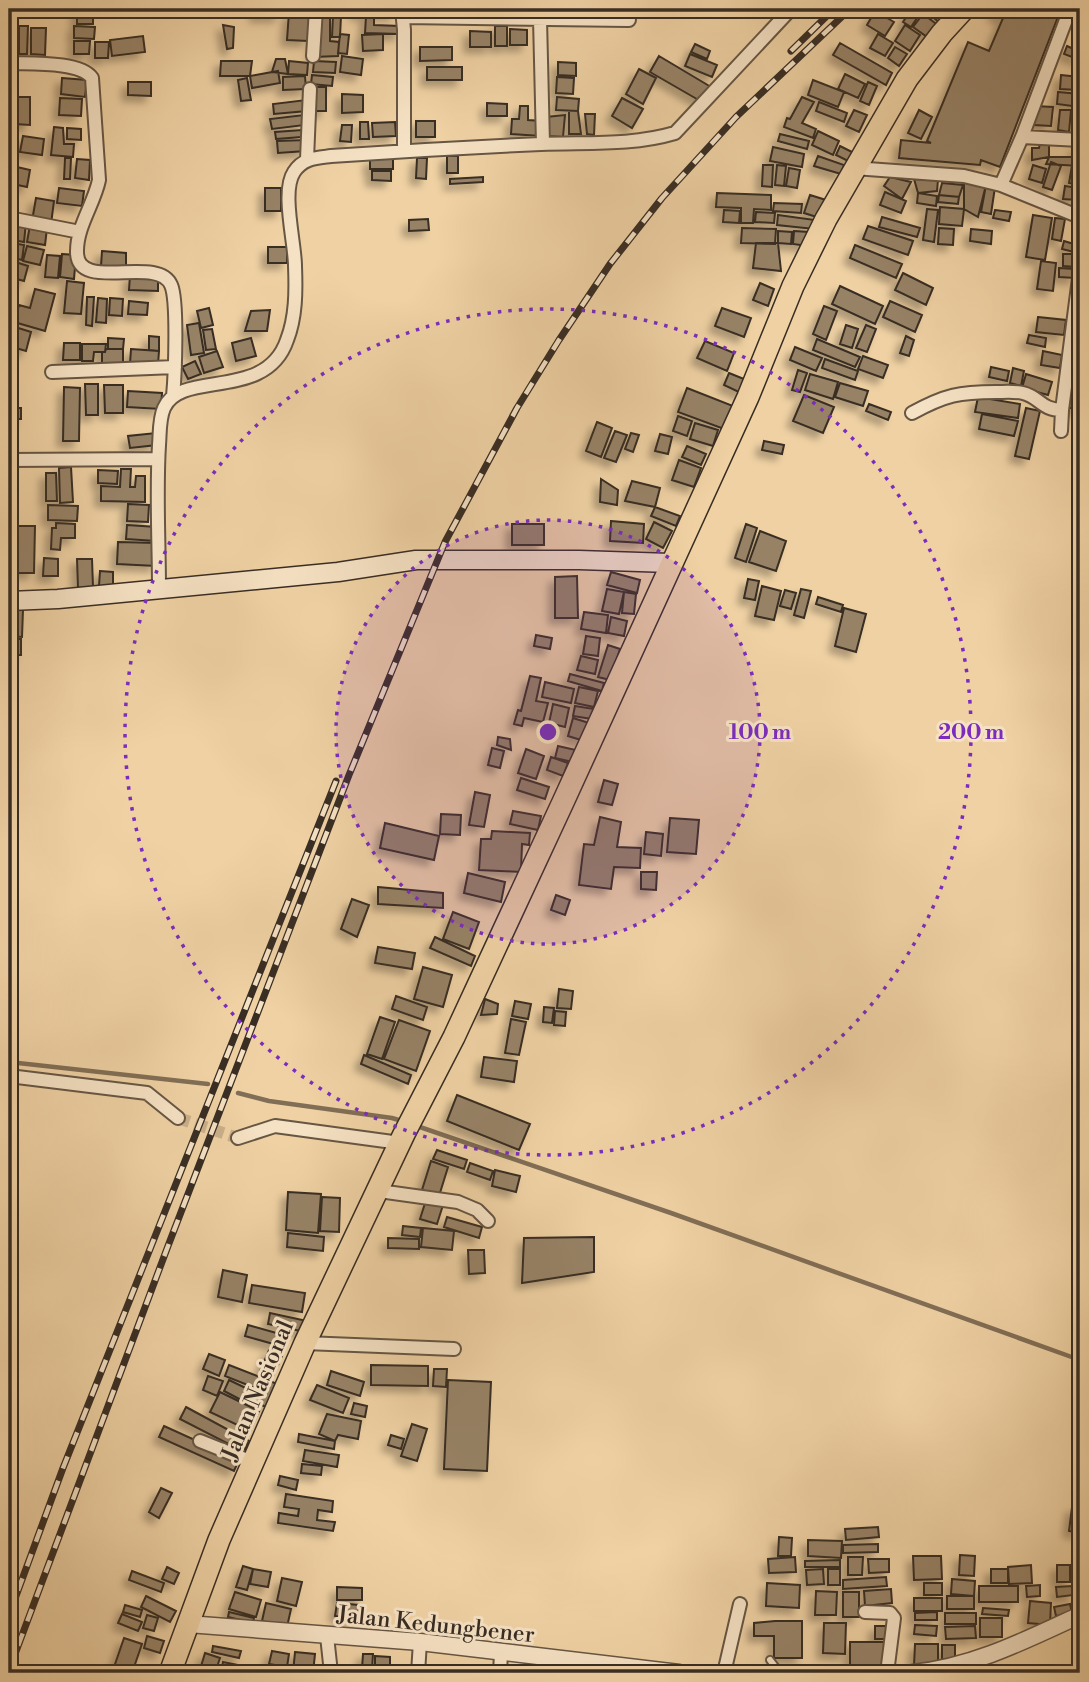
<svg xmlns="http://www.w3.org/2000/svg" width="1089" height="1682" font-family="'Libre Bodoni',serif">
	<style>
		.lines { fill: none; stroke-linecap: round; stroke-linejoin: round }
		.stream { stroke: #816e56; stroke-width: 4.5 }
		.building { fill: #978266; stroke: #382d24; stroke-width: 2; filter: url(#shadow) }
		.minor-tunnel { stroke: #cab08a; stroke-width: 12; stroke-dasharray: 12 6; stroke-linecap: butt }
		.service-casing { stroke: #665644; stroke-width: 10 }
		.minor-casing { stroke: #665644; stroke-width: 16 }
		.tertiary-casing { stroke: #665644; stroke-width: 19 }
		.secondary-casing { stroke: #382d24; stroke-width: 21 }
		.trunk-casing { stroke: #382d24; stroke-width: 24 }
		.service { stroke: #f5e1c3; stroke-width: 6 }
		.minor { stroke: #f5e1c3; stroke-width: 12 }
		.tertiary { stroke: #f5e1c3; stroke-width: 16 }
		.secondary { stroke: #f5e1c3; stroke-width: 18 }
		.trunk { stroke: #efd1a3; stroke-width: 21 }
		.rail-casing { stroke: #382d24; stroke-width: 7 }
		.rail { stroke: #f5e1c3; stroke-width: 4.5; stroke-dasharray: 13; stroke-linecap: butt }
		.ring { fill: none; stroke: #7b2cbf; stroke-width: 3.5; stroke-dasharray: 3.5 7 }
		.labels { text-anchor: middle; stroke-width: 6; stroke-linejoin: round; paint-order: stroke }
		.street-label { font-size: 23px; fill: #382d24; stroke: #f5e1c3 }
		.centre { fill: #7b2cbf; stroke: #f5e1c3; stroke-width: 3.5 }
		.ring-label { font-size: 21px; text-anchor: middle; font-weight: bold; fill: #7b2cbf; stroke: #f5e1c3; stroke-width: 6; stroke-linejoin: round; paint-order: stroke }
	</style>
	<defs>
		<filter id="shadow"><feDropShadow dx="-6" dy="6" stdDeviation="3.5" flood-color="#0004"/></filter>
	</defs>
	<rect width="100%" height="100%" fill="#efd1a3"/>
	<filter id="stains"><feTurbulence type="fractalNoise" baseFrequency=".00286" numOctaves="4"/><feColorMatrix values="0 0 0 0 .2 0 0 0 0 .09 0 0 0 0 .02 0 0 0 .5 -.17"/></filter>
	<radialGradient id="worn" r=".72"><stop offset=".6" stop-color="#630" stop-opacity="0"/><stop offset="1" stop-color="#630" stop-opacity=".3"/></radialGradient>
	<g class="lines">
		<!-- stream -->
		<path class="stream" d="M9,1062l199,22
			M238,1093l31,8 123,17 10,3
			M414,1125l257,88 409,147"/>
	</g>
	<!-- building -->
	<path class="building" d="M77,9h16v15h-16z
		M256,9h24v7h-24z
		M356,9h39v5h-39z
		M555,9h30l1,7h-31z
		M923,9h24l3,2 -10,12z
		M996,9h68h-3l-61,158 -19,-7 -1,5 -81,-7 2,-18 30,3 -4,-2 41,-99 21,9 14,-33 -9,-3z
		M911,10l8,5 -8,12 -8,-5z
		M875,11l19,11 -9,14 -18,-11z
		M289,12l21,1 -2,28 -21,-1z
		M923,14l16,12 -9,13 -17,-12z
		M333,15l8,1 -1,21h-8z
		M316,16l14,1v24l9,1 -1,14 -24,1z
		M366,16h8v9l26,1v8l-35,-1z
		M223,25l11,2 -1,21 -6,1z
		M905,25l15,10 -10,16 -15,-10z
		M19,26h9l-1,28h-8z
		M74,26l21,1 -1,12 -20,-1z
		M495,26h12v20h-12z
		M9,27h8v28h-8z
		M31,28h15l-1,27 -14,-1z
		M510,29l17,1v15h-17z
		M470,31l21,1v15h-21z
		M340,34l9,1 -2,19 -9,-1z
		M383,34v16l-20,1 -1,-16z
		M878,34l15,9 -8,13 -15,-8z
		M143,36l2,16 -33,4 -2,-16z
		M74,41h16l-1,13h-15z
		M95,42h14l-1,16h-13z
		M840,43l52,30 -6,12 -53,-30z
		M695,44l15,7 -3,8 -16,-7z
		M1067,46l13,6v8l-16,-6z
		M420,47h32v13l-32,1z
		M895,47l12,7 -8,12 -11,-8z
		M690,54l27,11 -5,12 -27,-11z
		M342,56l21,3 -2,16 -21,-3z
		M659,56l52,31 -9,15 -52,-30z
		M276,59h9l3,15 -16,-2z
		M221,61h31l-2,15h-30z
		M289,61l19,2 -1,12 -19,-1z
		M314,61l22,1 -1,11 -22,-1z
		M558,62l18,1v13l-18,-1z
		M427,67h35v13h-35z
		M639,69l17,9 -13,26 -17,-10z
		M278,71l2,12 -28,5 -2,-12z
		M845,74l20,10 -7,14 -20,-9z
		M312,75l21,2 -1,9 -21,-2z
		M1061,75l18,2 -2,13 -17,-1z
		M305,76l1,13 -23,1v-13z
		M557,77l17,1 -1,16 -17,-1z
		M62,78l25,2 -2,17 -24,-3z
		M247,78l4,22 -10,1 -3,-21z
		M813,80l31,12 -6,15 -30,-12z
		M128,82h23v14l-23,-1z
		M868,82l9,4 -8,19 -9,-4z
		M312,87h14v24h-14z
		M1058,92l22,2v13l-23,-3z
		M342,94l21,1v17l-21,1z
		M16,97h14v28l-15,-1z
		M557,97l22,2 -1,12 -22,-1z
		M802,97l12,5 -12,21 14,6 -3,9 -29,-11 3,-9 3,1z
		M60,98l22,1 -1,17 -22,-1z
		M622,98l21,11 -11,19 -20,-12z
		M306,100l1,11 -33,3 -1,-10z
		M819,102l28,11 -3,9 -28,-11z
		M487,103l20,1v12h-20z
		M520,106h8v14l14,1 -1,15 -30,-2 1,-15h7z
		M1035,106l18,1 -2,19 -17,-1z
		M854,110l13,5 -8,17 -13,-6z
		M919,110l13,7 -11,22 -13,-6z
		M1060,110h11l-2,22 -11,-2z
		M1074,110h6v22l-8,-1z
		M569,111h9l3,23h-12z
		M585,114h10l-1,21 -7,-1z
		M304,115l1,10 -33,4 -2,-10z
		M565,115l-2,22 -16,-1 -1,-19z
		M416,121h19v16h-19z
		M360,122h8l1,17h-9z
		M395,122l1,14 -23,1 -1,-14z
		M342,125h10l-1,17 -11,-1z
		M54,127l9,1 1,16h10l-1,13 -22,-2z
		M67,128l14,1v11l-14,-1z
		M302,130v7l-26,2 -1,-7z
		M818,131l21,10 -6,14 -21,-10z
		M780,134l29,7 -2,8 -29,-8z
		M23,136l21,3 -2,16 -22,-3z
		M306,140v11l-28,2 -1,-12z
		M1040,143l9,2v12l-17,3v-12h7z
		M1080,145v21l-34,-2 3,-7h26l1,-11z
		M840,146l16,8 -4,9 -16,-8z
		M773,147l31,7 -2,13 -32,-6z
		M447,156h11v17h-11z
		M818,156l26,9 -3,9 -27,-8z
		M65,158h6l-1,21h-6z
		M417,158h10l-1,21 -10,-1z
		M77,159l13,1 -1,20 -14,-2z
		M370,159h23v10h-23z
		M1051,162l10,4 -9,24 -9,-3z
		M763,165h10l-1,22 -10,-1z
		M777,165l9,1 -2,20 -9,-1z
		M1033,165l13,4 -4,14 -13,-4z
		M1072,165l8,1v19l-11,-2z
		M17,167l13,3 -3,17 -14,-3z
		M789,168l11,2 -3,18 -11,-2z
		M372,171h19v10l-19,-1z
		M483,177v5l-33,2v-5z
		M890,177l21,5 -9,17 -18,-13z
		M964,177l22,8 -8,32 -14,-8z
		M914,179l24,1 -1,11 -19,2z
		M942,183l21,2 -4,12 -20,-2z
		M986,185l9,2 -4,27 -10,-2z
		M1065,186l13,2 -1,12 -14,-1z
		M59,188l25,3 -2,15 -25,-3z
		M265,188h16v23h-16z
		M885,192l21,9 -5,12 -21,-8z
		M717,193l54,2v15l-17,-1 -1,14h-12v-15l-25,-1z
		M918,193l19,3 -1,10 -19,-3z
		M810,195l16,5 -6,18 -16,-5z
		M939,195l20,2 -1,7 -20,-2z
		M36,198l18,3 -3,23 -19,-3z
		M774,203l28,1 -1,9 -28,-2z
		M940,207l24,2 -2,17 -23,-2z
		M927,209l11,1 -4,32 -11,-2z
		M724,210l16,1 -1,12 -16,-1z
		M995,210l16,2 -2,9 -16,-3z
		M756,212l19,1 -1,10 -19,-1z
		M778,215l37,5 -1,9 -37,-4z
		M1033,215l19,3 -7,42 -19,-3z
		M882,217l38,11 -3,9 -38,-10z
		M1055,218l10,1 -4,22 -9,-2z
		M428,219l1,11 -20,1v-11z
		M16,220l10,2 -2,20 -11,-2z
		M30,225l17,3 -2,17 -18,-3z
		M868,226l45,15 -5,14 -45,-16z
		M742,228l34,1 -1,15 -34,-1z
		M939,228l15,1 -1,16 -15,-1z
		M971,229l21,2 -1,13 -21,-3z
		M778,231l14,1 -1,12 -13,-1z
		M794,231l15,1 -1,14 -15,-2z
		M1064,241l16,5 -2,7 -16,-4z
		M12,243l12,2 -2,15 -12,-3z
		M756,243h22l3,28 -28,-3z
		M855,245l47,19 -6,14 -46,-20z
		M27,246l17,4 -4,15 -17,-4z
		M268,247h19v16h-19z
		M102,251l24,2v14l-25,-1z
		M62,254l14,1 -2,24 -14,-2z
		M1063,254h14l-1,13 -13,-1z
		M47,255l13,1 -2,22 -13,-1z
		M9,260l19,6 -4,15 -15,-4z
		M1041,261l15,2 -3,28 -16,-2z
		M1059,268l16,1v9l-16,-1z
		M903,273l30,15 -7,17 -31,-15z
		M130,275l28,1v15l-29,-1z
		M67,281l17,2 -3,31 -17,-1z
		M760,283l14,6 -6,17 -15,-6z
		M840,286l43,20 -8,18 -43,-20z
		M35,289l20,5 -10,37 -31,-9 5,-17 11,3z
		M87,297h7l-2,29 -6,-1z
		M98,298l9,1 -1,24 -10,-1z
		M110,298l13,1 -1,17 -13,-1z
		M129,301l19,2 -1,12 -19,-1z
		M890,301l32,14 -7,17 -32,-15z
		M824,306l13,5 -11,29 -13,-6z
		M209,308l4,17 -12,3 -4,-17z
		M722,308l29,10 -7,19 -29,-11z
		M270,310l-3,21h-22l6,-20z
		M1038,317l28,3 -2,15 -28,-3z
		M199,323l5,30 -13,2 -4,-30z
		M846,325l12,4 -6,19 -12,-4z
		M866,325l10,4 -9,23 -11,-4z
		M12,326l19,6 -5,19 -17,-5z
		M212,329l4,20 -10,1 -3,-20z
		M1029,335l17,3 -1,9 -18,-4z
		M149,336l10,1v14l-10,-1z
		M906,336l8,4 -5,16 -9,-3z
		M108,338l16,1 -1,10h-15z
		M251,338l5,18 -20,5 -4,-18z
		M817,339l43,18 -5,10 -42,-17z
		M705,341l29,12 -7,18 -30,-13z
		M64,343h16v17h-17z
		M82,344h24l-1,8h-11l-1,9h-11z
		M795,347l27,11 -6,13 -26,-11z
		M106,349h17v17l-21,-1v-13h3z
		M131,349l28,2 -1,14 -28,-1z
		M217,351l6,16 -19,6 -5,-16z
		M1043,351l19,4 -2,13 -19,-3z
		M863,356l25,9 -5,13 -25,-9z
		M825,359l33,12 -3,9 -33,-12z
		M195,361l6,13 -13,5 -6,-12z
		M991,367l18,4 -2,10 -18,-4z
		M1013,368l11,3 -3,15 -11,-3z
		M798,370l9,3 -7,19 -8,-2z
		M729,373l20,8 -6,13 -19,-9z
		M810,374l28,8 -5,17 -28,-9z
		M1026,374l26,8 -4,13 -26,-7z
		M840,383l28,8 -5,15 -28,-9z
		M85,384h13v31h-12z
		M104,385h19v28h-18z
		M64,387l16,1 -1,53h-16z
		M687,388l46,18 -9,23 -46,-17z
		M128,391l34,2 -1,16 -34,-2z
		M804,395l30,12 -11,26 -30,-12z
		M1068,396l12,2v12l-14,-3z
		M978,397l42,7 -2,14 -43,-6z
		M869,404l22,8 -3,8 -22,-9z
		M9,408h12v11h-12z
		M1026,408l14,3 -11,48 -14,-3z
		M982,414l36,7 -4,15 -35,-7z
		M678,416l14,5 -5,15 -14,-5z
		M597,422l15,6 -11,29 -15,-6z
		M695,423l23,7 -5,16 -23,-7z
		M615,431l12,4 -11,27 -12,-4z
		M156,433l1,12 -27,3 -2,-12z
		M631,433l8,2 -6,17 -8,-3z
		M660,434l12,3 -4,17 -13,-3z
		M764,441l20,4 -2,9 -20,-4z
		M687,446l19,8 -5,11 -19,-8z
		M679,460l22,8 -7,19 -22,-7z
		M71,467l2,35 -13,1 -1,-35z
		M121,469h10l-1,18h5l1,-11h9v26l-44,-1v-15l19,1z
		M98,470l20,1 -1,13 -19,-1z
		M46,473h10l1,28h-11z
		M601,479l17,11 -1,15 -17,-3z
		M632,481l28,7 -5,19 -30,-6z
		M128,504l21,1 -1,17 -21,-1z
		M48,505l30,1 -1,15 -29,-1z
		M655,507l25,9 -4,10 -25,-10z
		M611,521l33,3 -1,19 -33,-2z
		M654,522l18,9 -9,17 -17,-9z
		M56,523l19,1v14h-14l-1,12 -9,-1 1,-21h4z
		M512,524h32v21h-32z
		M746,524l11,4 -11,34 -11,-4z
		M127,525l30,2 -1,14 -30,-2z
		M17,526h18l-1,47h-18z
		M760,531l26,10 -10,30 -27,-9z
		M118,542l39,1 -1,23 -39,-2z
		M44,558l14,1v17h-15z
		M77,559h15l1,28 -15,1z
		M100,571l13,1v15l-14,-1z
		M611,572l29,8 -3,13 -30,-8z
		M577,576l1,42h-23v-41z
		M748,579l11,2 -4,19 -11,-2z
		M762,586l19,5 -7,29 -19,-4z
		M607,589l17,3 -5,22 -17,-3z
		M801,589l10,2 -7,27 -10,-3z
		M785,590l11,3 -5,16 -11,-3z
		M624,592l12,2 -2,20 -12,-1z
		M818,597l25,8 -2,7 -25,-8z
		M844,608l22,6 -10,38 -21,-6z
		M9,609l14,1 -1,27 -13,-1z
		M584,612l24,3 -2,18 -25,-4z
		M611,617l16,4 -3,15 -16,-3z
		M536,635l16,3 -2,11 -16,-3z
		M586,636l14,2 -2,18 -15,-2z
		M9,639h12v16h-12z
		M608,645l12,4 -10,31 -12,-3z
		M581,656l17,4 -3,14 -18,-4z
		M570,674l34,9 -2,8 -34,-10z
		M530,676l11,2 -5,23 12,2 -5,19 -19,-4 -2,8 -8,-2 4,-14 3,1z
		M545,682l29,7 -3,14 -29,-6z
		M579,687l19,4 -4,16 -19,-4z
		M553,704l16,4 -4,19 -16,-4z
		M575,706l19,3 -2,10 -19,-3z
		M573,718l16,5 -5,18 -16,-5z
		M498,737l12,2 1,11 -14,-5z
		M558,746l22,5 -3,12 -22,-5z
		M492,748l12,3 -4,17 -12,-3z
		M526,749l18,7 -8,23 -18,-6z
		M551,757l17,6 -5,13 -16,-6z
		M521,778l28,9 -4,12 -28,-9z
		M604,780l14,4 -6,21 -14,-3z
		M475,792l15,3 -6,32 -15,-2z
		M513,811l28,5 -3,14 -28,-6z
		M441,814l20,1 -1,20 -20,-1z
		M600,817l21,5 -4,25 24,1 -1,20 -26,-1 -3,22 -32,-4 5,-41 10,1z
		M670,818l29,2 -3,34 -29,-2z
		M385,823l54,13 -5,24 -54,-12z
		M492,831l38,2 -1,12 -7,-1 -1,28 -42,-2 2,-31h10z
		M646,832l17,2 -2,22 -17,-2z
		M641,872h16l-1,18 -15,-1z
		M468,873l37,9 -4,20 -37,-9z
		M378,887l65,6v15l-65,-4z
		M556,895l14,5 -5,15 -14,-5z
		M352,899l17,6 -12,32 -16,-8z
		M453,912l26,10 -10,27 -26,-10z
		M435,937l40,19 -4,10 -41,-18z
		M378,947l37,6 -3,16 -37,-6z
		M423,967l29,8 -9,32 -29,-8z
		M559,989l14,2 -2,18 -14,-1z
		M396,996l31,11 -4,13 -31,-11z
		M485,999l13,5 -1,10 -16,1z
		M515,1001l16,3 -3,15 -16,-3z
		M544,1007l10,1 -2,15 -9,-1z
		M555,1011l11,1 -1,14 -11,-1z
		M380,1017l15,5 -13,37 -15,-5z
		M511,1019l15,3 -7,33 -14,-2z
		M399,1020l31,11 -14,40 -32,-12z
		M364,1055l47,20 -3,9 -47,-20z
		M484,1057l33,4 -3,21 -33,-5z
		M457,1095l73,29 -11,26 -72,-29z
		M437,1150l30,10 -3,9 -31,-10z
		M431,1161l17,6 -9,29 -17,-6z
		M470,1163l23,8 -3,9 -23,-8z
		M495,1170l25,6 -4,16 -24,-6z
		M288,1192l33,2 -3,39 -32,-3z
		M322,1197l18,1 -1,34 -19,-1z
		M426,1200l17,5 -6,19 -17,-5z
		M447,1217l35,10 -3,11 -35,-11z
		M403,1226l18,2 -1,9 -18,-2z
		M423,1228l31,3 -2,19 -31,-3z
		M288,1233l36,4 -1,14 -36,-4z
		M594,1237v35l-72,11 2,-45z
		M388,1238l31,1v10l-31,-1z
		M468,1250h16l1,23 -16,1z
		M223,1270l24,5 -5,27 -24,-5z
		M252,1285l53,8 -3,19 -53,-9z
		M270,1313l37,8 -2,11 -37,-8z
		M248,1325l39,11 -3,11 -39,-11z
		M269,1350l13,6 -9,21 -13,-6z
		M209,1354l16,6 -6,16 -16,-7z
		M229,1365l31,12 -5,11 -30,-12z
		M371,1365l57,1v20l-57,-1z
		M434,1369h13l-1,18 -13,-1z
		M331,1371l33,11 -4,14 -33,-11z
		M208,1376l15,5 -6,15 -14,-6z
		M263,1378l14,6 -11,23 -14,-6z
		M229,1380l23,11 -5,12 -23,-12z
		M448,1380l43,2 -4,89 -43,-2z
		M317,1385l32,13 -6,15 -33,-13z
		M220,1392l39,19 -9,20 -40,-19z
		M354,1403l13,3 -2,11 -14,-3z
		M186,1407l63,34 -5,11 -64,-33z
		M327,1414l34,7 -3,18 -20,-4 -3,6 -16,-7z
		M412,1424l15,5 -10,32 -16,-5z
		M164,1426l75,34 -5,11 -75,-34z
		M299,1434l36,7 -1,8 -36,-7z
		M391,1435l13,4 -3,10 -13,-4z
		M305,1450l34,5 -2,12 -34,-6z
		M302,1464l20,2 -1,9 -20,-2z
		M280,1476l18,4 -2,10 -18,-5z
		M161,1488l11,5 -13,25 -10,-6z
		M286,1494l47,7 -1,11 -14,-2 -1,10 18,2 -2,9 -55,-8 1,-10 19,3 1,-7 -15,-2z
		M1072,1507l8,1v25l-11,-2z
		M878,1527l1,10 -33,3 -1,-11z
		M779,1537l13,1 -1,18h-13z
		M808,1540l34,1 -1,17 -33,-2z
		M878,1544v8l-35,1v-8z
		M960,1555l15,1 -1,20 -15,-1z
		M913,1556h28l1,23 -28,1z
		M795,1557l1,15 -27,1 -1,-14z
		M848,1557h15l-1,18h-14z
		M868,1559h21v13l-20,1z
		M840,1560v7h-35v-6z
		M1031,1565l1,18 -23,1 -1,-17z
		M1057,1565h13v17h-13z
		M243,1566l10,3 -6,21 -11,-3z
		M167,1567l12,6 -5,11 -12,-5z
		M253,1569l18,3 -3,15 -18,-3z
		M823,1569l1,15 -17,1 -1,-15z
		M828,1569h12v16h-12z
		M991,1569h17v14h-17z
		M132,1571l32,12 -3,9 -32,-12z
		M886,1577l1,9 -44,3v-9z
		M282,1578l20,4 -6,24 -19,-5z
		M952,1579l23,2 -1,15 -23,-2z
		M767,1583l33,2 -1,23 -33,-2z
		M924,1583h18v12h-18z
		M1040,1585v11l-13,1 -1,-11z
		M979,1586h39v16h-39z
		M1072,1586l2,9 -17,2 -1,-10z
		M337,1587l25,1v12h-25z
		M891,1589l1,14 -27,3 -1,-15z
		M816,1591l21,1 -1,23h-21z
		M235,1592l26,8 -5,17 -27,-8z
		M843,1592h16v25h-16z
		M146,1596l30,15 -6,11 -29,-15z
		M947,1596h27v13h-27z
		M914,1598h28v13h-28z
		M1030,1601l21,2 -1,22 -22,-2z
		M266,1603l25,6 -4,18 -25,-6z
		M337,1603l22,2 -1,14 -23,-3z
		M1070,1604l2,9 -16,3 -2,-9z
		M125,1605l17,5 -2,7 -17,-5z
		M983,1608l26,2 -1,6 -26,-2z
		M229,1612l25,6 -1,5 -25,-6z
		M937,1612v8h-22v-7z
		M945,1613h31v11h-31z
		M122,1614l20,8 -4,9 -20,-8z
		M147,1615l11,3 -4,13 -11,-3z
		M980,1618h22v19h-22z
		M775,1621h27v37h-28v-22h-20v-13z
		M824,1623h22l-1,31 -22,-1z
		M915,1625l22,1 -1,10 -22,-2z
		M875,1626h16v13h-16z
		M975,1626l1,12 -30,1 -1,-12z
		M147,1636l17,5 -4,12 -16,-5z
		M124,1638l18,6 -10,29h-20z
		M850,1642h34l1,25h-35z
		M915,1644h23v23l-24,-1z
		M942,1645h13v14h-13z
		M213,1646l28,5 -2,7 -27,-6z
		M272,1651l17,3 -2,13 -18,-3z
		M295,1652l20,2 -2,19h-20z
		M205,1653l15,5 -5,15h-16z
		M363,1654h10l-1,16 -10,-1z
		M375,1656l15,1v15h-15z
		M223,1662l20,4 -1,7 -21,-1z
		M268,1666l24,4v3h-25z"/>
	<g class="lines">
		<!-- minor-tunnel -->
		<path class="minor-tunnel" d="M178,1118l60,20"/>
		<!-- service casing -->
		<g class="service-casing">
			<path id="service" d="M770,1660l10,13"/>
		</g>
		<!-- minor casing -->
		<g class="minor-casing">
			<path id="minor" d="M402,9l2,21v121
				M403,17l226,3
				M540,19l3,125
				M313,56l3,-47
				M9,63c20,1 71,-2 83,15l7,102c-5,24 -22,46 -22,71 -1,43 80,3 94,34 7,15 4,91 2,111
				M1022,137l58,3
				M307,159l3,-70
				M854,168l110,8 37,9 79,32
				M1001,185l21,-48 48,-128
				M9,218l71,14
				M52,372l123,-5
				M912,413c33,-18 47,-21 84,-21 8,0 19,-1 27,1 17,4 18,17 39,17
				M1061,431l1,-21 18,-140
				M9,460l149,-1
				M159,589c0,-47 -3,-96 0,-144 1,-11 0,-26 5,-37 17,-39 102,-6 123,-68 9,-23 9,-49 8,-74 0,-23 -14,-75 -1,-94 9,-14 22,-14 37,-16 70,-5 140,-9 210,-12 45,-2 90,2 134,-11l116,-124
				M9,1076l138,17 31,25
				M238,1138l37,-12 125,17
				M379,1191l79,11 19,8 11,11
				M305,1343l149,6
				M200,1441l55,22
				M865,1612l25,1 4,5 -7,55
				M327,1636l4,37
				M418,1673l2,-31
				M500,1673l1,-20
				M724,1673l16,-69"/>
		</g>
		<!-- tertiary casing -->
		<g class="tertiary-casing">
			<path id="tertiary" d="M188,1624l232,18 259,31
				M913,1673c60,-6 113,-33 167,-58"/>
		</g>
		<!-- secondary casing -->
		<g class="secondary-casing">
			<path id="secondary" d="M9,601l49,-2 280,-27 78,-12h163l91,3"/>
		</g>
		<!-- trunk casing -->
		<g class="trunk-casing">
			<path id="trunk" d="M170,1673l49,-133 86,-197 99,-209 50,-97 110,-237 184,-403 45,-111 33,-67 81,-140 35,-46 22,-24"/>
		</g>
		<!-- service -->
		<use href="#service" class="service"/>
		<!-- minor -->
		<use href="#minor" class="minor"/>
		<!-- tertiary -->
		<use href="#tertiary" class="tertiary"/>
		<!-- secondary -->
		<use href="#secondary" class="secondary"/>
		<!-- trunk -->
		<use href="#trunk" class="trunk"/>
		<!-- rail casing -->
		<g class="rail-casing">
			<path id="rail" d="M791,51l43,-42
				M9,1615l54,-147 273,-687
				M9,1670l159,-424 181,-471 96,-233 72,-134 42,-68 51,-76 52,-66 74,-81 114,-108"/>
		</g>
		<!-- rail -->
		<use href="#rail" class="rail"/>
	</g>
	<!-- distance rings -->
	<circle cx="548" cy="732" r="212" fill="#7b2cbf" fill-opacity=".12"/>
	<g class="ring">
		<circle cx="548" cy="732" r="212"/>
		<circle cx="548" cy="732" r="423"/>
	</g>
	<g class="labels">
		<!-- street labels -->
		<g class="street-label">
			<text transform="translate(257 1390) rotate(-67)" y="8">Jalan Nasional</text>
			<text transform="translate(436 1624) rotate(6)" y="8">Jalan Kedungbener</text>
		</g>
	</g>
	<circle cx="548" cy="732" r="10" class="centre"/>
	<g class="ring-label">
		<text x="760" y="739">100 m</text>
		<text x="971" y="739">200 m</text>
	</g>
	<!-- margin -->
	<rect width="1089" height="1682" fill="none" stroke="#efd1a3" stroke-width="35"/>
	<rect x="10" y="10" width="1068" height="1661" fill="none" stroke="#382d24" stroke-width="3.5"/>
	<rect x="18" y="18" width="1054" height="1647" fill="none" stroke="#382d24" stroke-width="2"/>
	<rect width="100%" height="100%" filter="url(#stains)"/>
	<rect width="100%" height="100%" fill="url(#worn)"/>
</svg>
